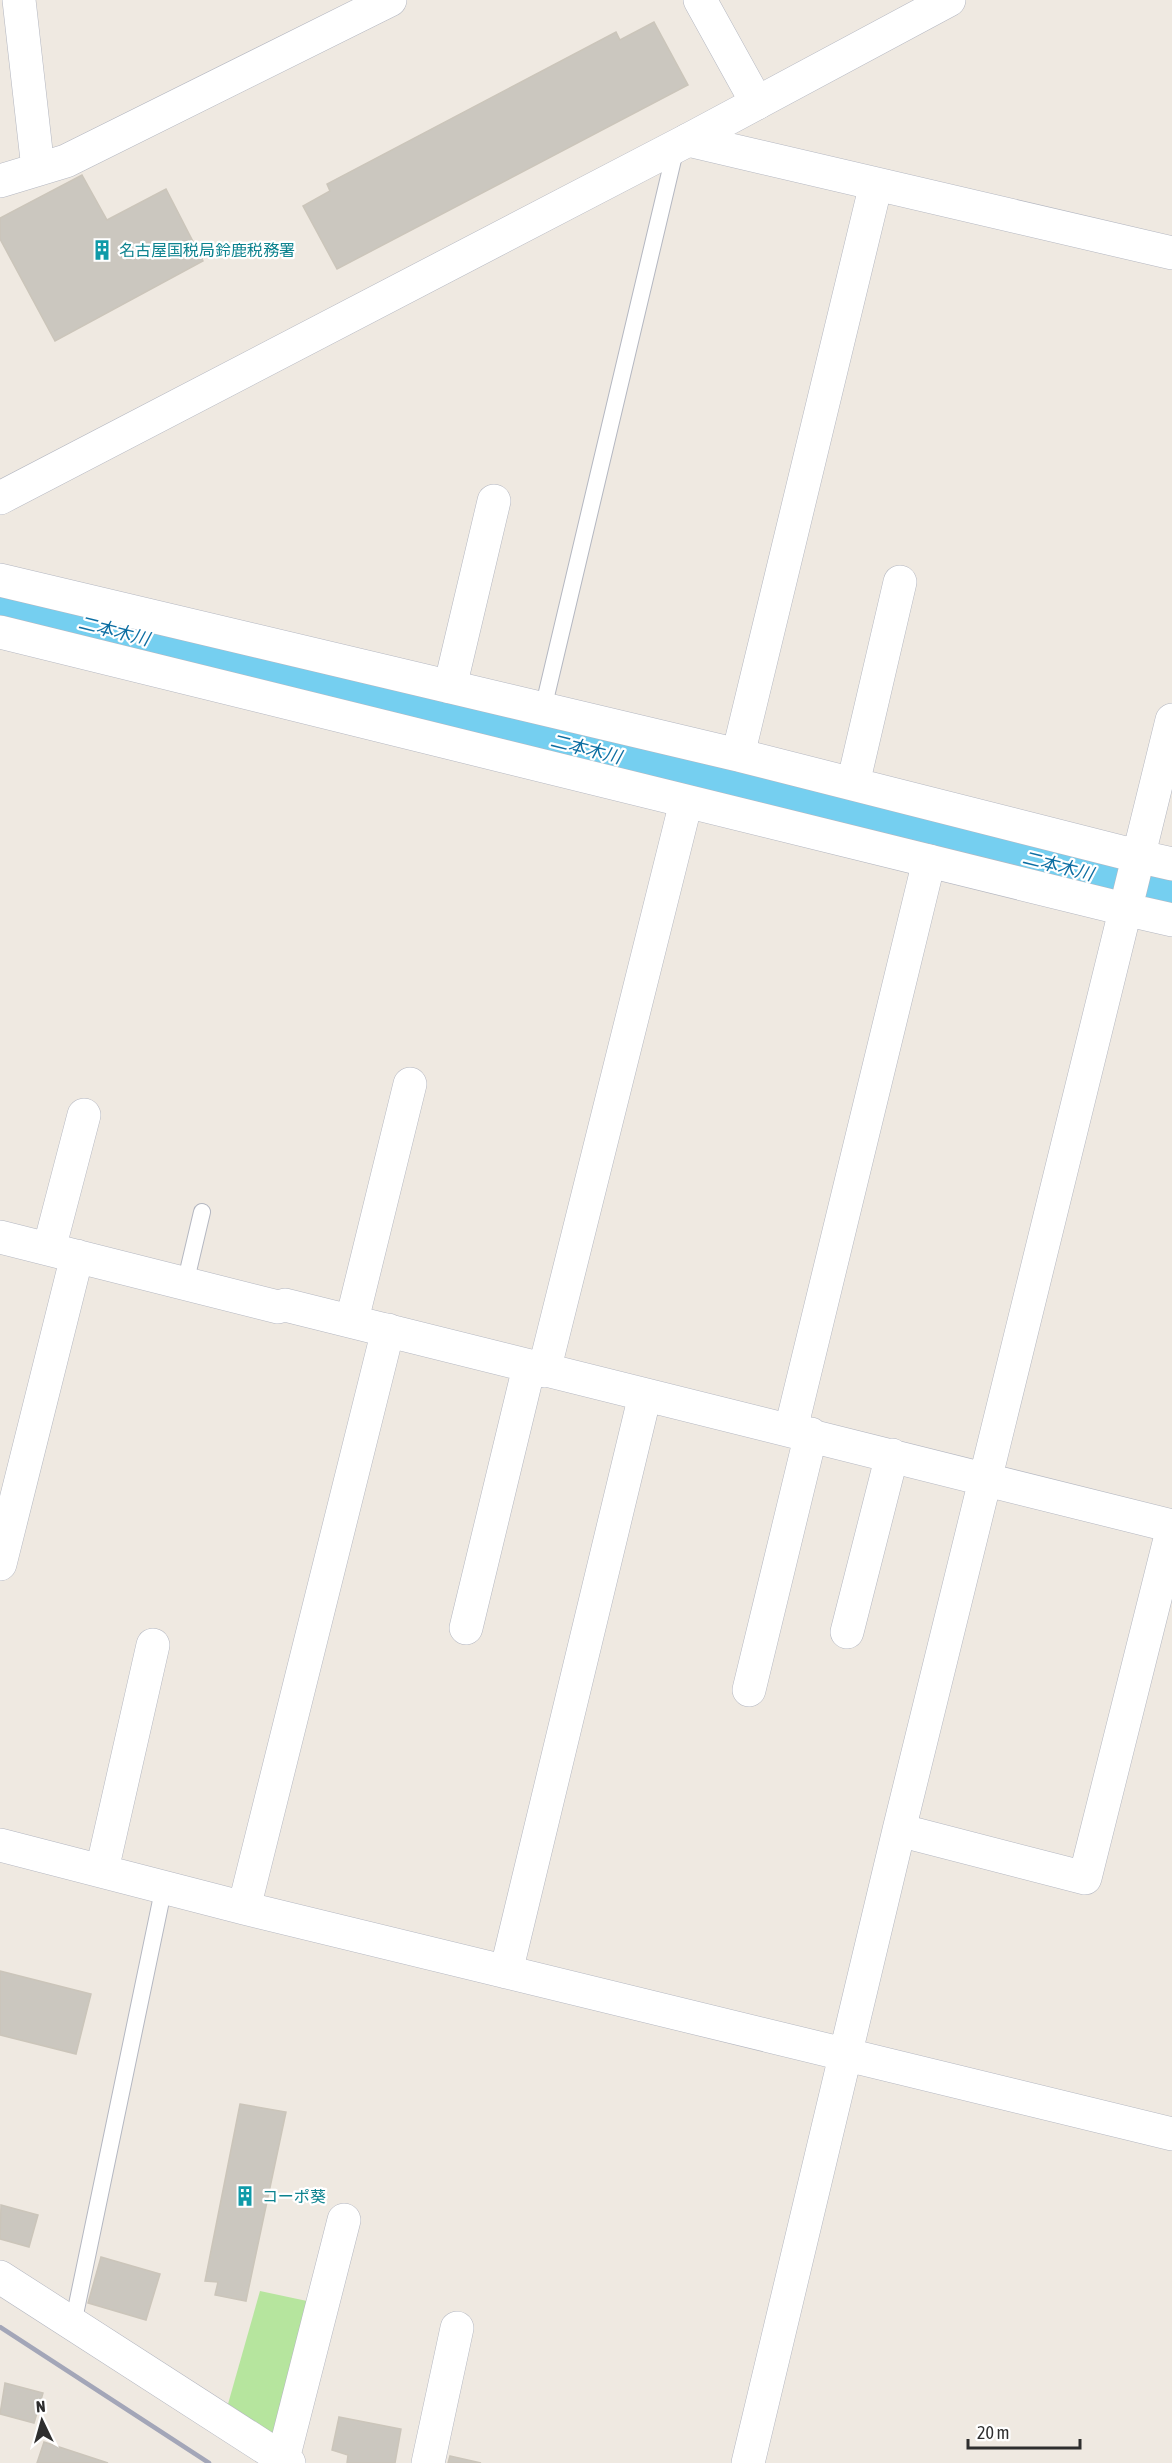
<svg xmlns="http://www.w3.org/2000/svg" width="1172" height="2463" font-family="'Asap Condensed','Noto Sans JP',sans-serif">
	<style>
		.green { fill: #b6e59e }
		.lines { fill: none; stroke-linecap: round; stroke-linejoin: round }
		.river { stroke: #75cff0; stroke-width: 68 }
		.building { fill: #cbc7bf; stroke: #cbc5ba; stroke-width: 1.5 }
		.lane-casing { stroke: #b4b7c1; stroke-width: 18 }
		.street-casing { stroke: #b4b7c1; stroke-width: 34 }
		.secondary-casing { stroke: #b4b7c1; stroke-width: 34 }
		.lane { stroke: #fff; stroke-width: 16 }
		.street { stroke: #fff; stroke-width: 33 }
		.secondary { stroke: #fff; stroke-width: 33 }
		.rail { stroke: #a3a6b8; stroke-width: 4.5 }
		.labels { text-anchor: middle; stroke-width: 4.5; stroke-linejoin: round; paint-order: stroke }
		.culture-label { font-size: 16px; fill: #0d838f; stroke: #fff; text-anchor: start }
		.water-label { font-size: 18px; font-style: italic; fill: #0d6fa3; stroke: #fff }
	</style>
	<rect width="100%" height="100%" fill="#efe9e1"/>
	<!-- green -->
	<path class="green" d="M260,2291l47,10 -29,136 -50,-33z"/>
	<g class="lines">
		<!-- river -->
		<path class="river" d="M0,603l1172,291"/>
	</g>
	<!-- building -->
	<path class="building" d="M654,22l34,63 -351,184 -34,-63 27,-15 -3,-7 289,-152 4,8z
		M82,175l25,45 59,-31 37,72 -148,80 -55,-102v-21z
		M0,1971l91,23 -15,60 -76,-19z
		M240,2104l46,8 -40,189 -31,-6 3,-13 -13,-1z
		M1,2205l37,10 -9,32 -29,-8z
		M101,2257l59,17 -14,46 -58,-17z
		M5,2383l38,10 -9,30 -34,-9z
		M339,2417l62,12 -6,34h-48l1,-8 -16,-5z
		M44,2442l64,21h-71z
		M450,2456l31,7h-33z"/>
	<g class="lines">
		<!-- lane casing -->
		<g class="lane-casing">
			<path id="lane" d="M543,709l133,-562
				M185,1284l17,-72
				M73,2324l91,-438"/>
		</g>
		<!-- street casing -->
		<g class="street-casing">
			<path id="street" d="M19,0l19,169
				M700,0l57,103
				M688,140l484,113
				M0,181l66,-20 324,-161
				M0,580l738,175 399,101
				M450,687l44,-186
				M738,755l138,-571
				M853,784l47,-202
				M1124,909l48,11
				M0,1237l278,70 7,-2 887,221
				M49,1249l35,-134
				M352,1320l58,-236
				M544,1371l142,-569
				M791,1429l138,-568
				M0,1564l77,-308
				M466,1628l63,-261
				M847,1632l45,-177
				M749,1690l62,-256
				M899,1830l186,48 87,-347
				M0,1845l244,63 928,226
				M102,1870l51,-225
				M244,1908l144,-578
				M506,1972l139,-577
				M0,2277l289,186
				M283,2459l61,-239
				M428,2463l29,-135
				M748,2463l151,-633 273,-1110"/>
		</g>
		<!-- secondary casing -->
		<g class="secondary-casing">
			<path id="secondary" d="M0,498l688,-358 261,-140
				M0,632l1124,277
				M1137,856l35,8"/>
		</g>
		<!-- lane -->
		<use href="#lane" class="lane"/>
		<!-- street -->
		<use href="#street" class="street"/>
		<!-- secondary -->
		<use href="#secondary" class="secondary"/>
		<!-- rail -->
		<path class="rail" d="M0,2327l209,136"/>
	</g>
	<!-- icons -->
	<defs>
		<g id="building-bare" transform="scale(1.62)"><path d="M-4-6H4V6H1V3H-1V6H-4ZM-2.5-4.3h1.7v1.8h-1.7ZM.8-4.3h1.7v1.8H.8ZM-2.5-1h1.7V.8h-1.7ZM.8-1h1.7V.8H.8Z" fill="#0f9aa8" stroke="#fff" stroke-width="2.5" paint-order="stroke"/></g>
	</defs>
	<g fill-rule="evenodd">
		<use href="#building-bare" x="102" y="250"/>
		<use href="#building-bare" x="245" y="2196"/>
	</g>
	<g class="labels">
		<!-- culture labels -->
		<g class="culture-label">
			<text x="119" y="256">名古屋国税局鈴鹿税務署</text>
			<text x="262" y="2202">コーポ葵</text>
		</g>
		<!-- water labels -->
		<g class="water-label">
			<text transform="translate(114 631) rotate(14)" y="6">二本木川</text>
			<text transform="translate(586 749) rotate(14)" y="6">二本木川</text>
			<text transform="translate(1058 866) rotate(14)" y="6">二本木川</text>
		</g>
	</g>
	<!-- north arrow -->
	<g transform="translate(42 2421) rotate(355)" stroke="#ffffff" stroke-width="4.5" paint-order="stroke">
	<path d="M0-4.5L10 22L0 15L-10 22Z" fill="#2e2e2e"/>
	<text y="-9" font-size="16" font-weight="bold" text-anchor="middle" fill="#2e2e2e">N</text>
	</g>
	<!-- scale -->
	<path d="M968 2439v9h112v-9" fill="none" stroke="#2e2e2e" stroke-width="3"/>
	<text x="977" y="2439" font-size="18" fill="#2e2e2e" stroke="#ffffff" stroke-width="4.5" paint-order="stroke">20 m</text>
</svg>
